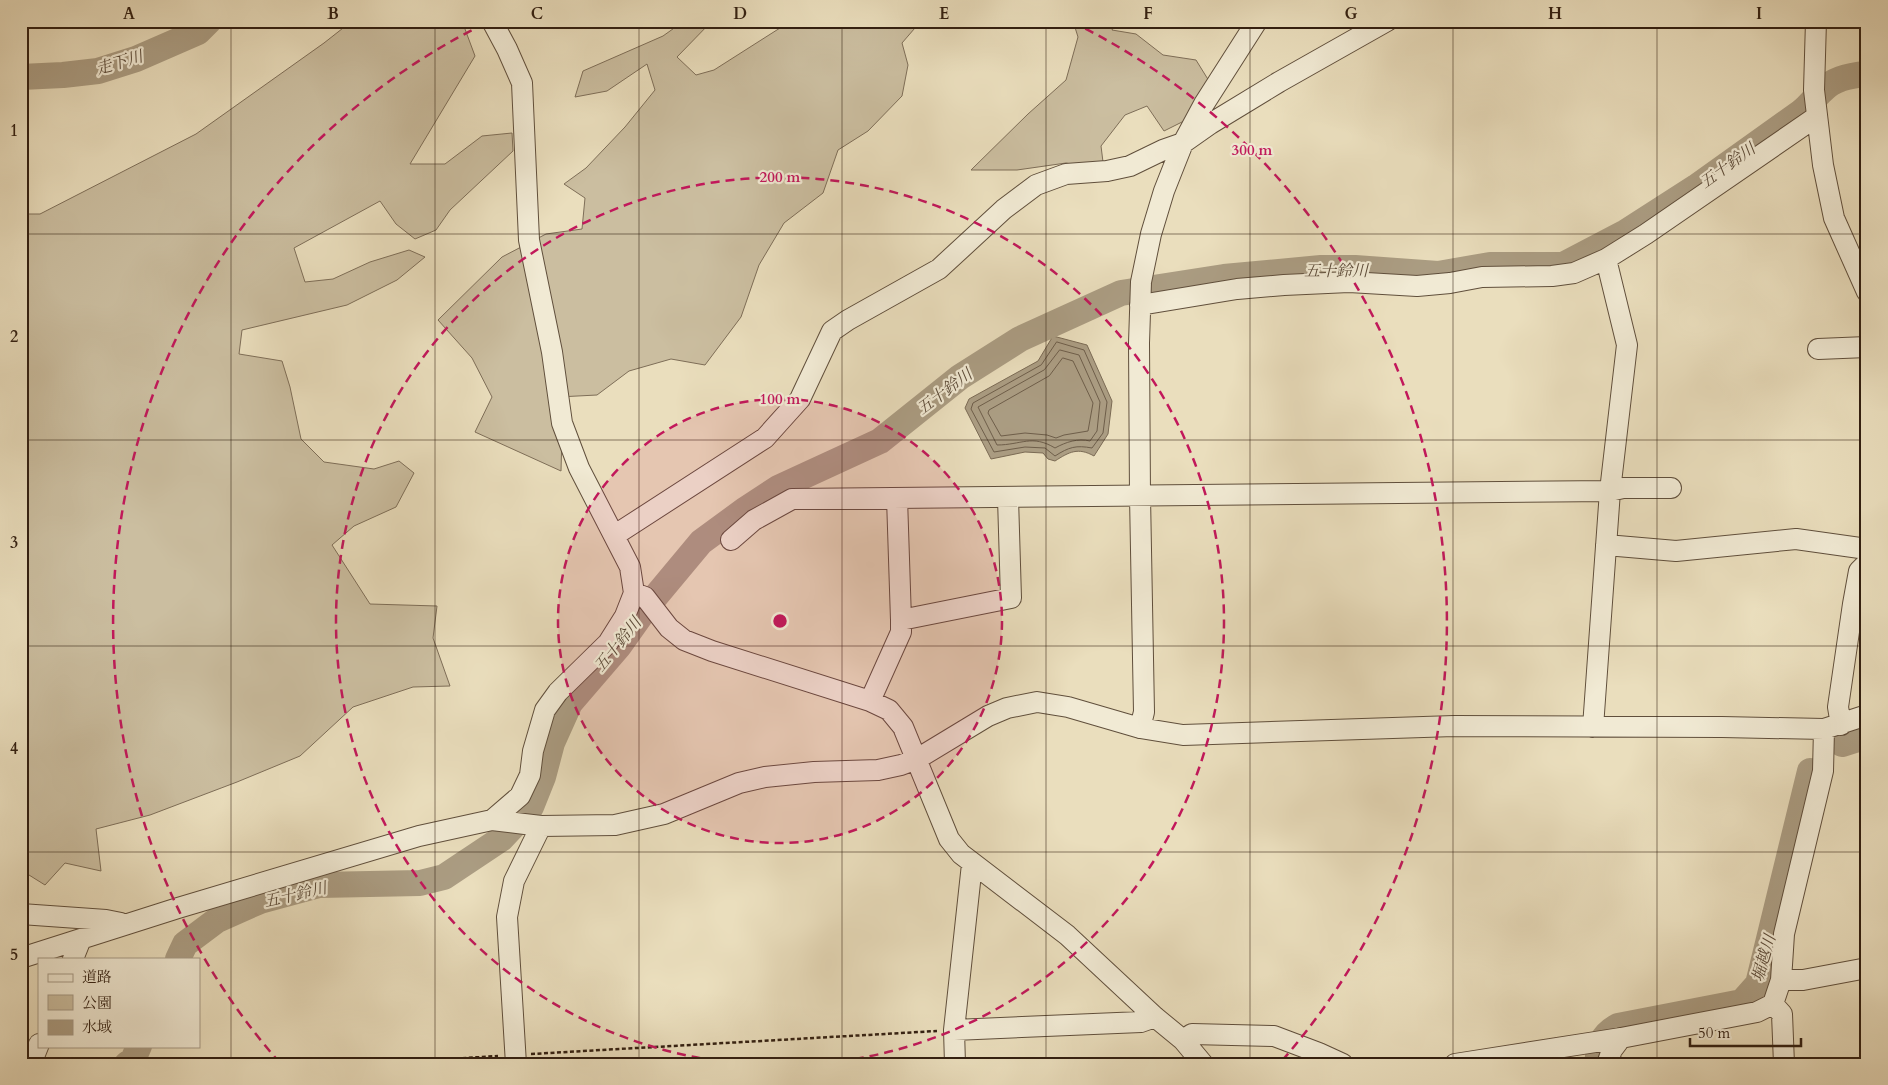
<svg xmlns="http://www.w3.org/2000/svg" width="1888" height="1085" font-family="Cardo,'Noto Serif JP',serif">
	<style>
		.green { fill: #cbbea0; stroke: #7e6e58 }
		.water { fill: #ab9d83; stroke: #7b6b55 }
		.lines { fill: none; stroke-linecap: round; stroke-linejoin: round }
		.shore { stroke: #6e5e4a; stroke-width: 1 }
		.river { stroke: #ab9d83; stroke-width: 26 }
		.minor-casing { stroke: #604f3c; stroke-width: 22 }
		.path { stroke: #321f11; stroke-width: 2.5; stroke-dasharray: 4 2.5; stroke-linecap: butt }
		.minor { stroke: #f1ead4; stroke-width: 20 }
		.grid { fill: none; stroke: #321f11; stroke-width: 1; stroke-opacity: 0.55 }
		.ring { fill: none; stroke: #c2185b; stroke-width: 2.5; stroke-dasharray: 9 6 }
		.labels { text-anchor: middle; stroke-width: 4.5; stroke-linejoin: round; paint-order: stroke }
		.water-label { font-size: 16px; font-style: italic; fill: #5c4b39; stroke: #f1ead4 }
		.centre { fill: #c2185b; stroke: #f1ead4; stroke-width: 2.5 }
		.ring-label { font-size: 15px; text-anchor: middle; font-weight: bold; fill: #c2185b; stroke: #f1ead4; stroke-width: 4.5; stroke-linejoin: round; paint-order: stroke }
		.neatline { fill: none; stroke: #321f11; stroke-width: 2 }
		.grid-label { font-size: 16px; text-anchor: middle; font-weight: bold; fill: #321f11 }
	</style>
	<rect width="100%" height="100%" fill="#eadebd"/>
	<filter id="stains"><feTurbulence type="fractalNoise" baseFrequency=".004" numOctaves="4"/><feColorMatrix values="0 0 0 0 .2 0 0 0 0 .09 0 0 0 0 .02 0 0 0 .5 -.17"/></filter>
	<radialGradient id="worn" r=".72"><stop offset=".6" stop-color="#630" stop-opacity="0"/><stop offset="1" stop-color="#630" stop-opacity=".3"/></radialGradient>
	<!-- green -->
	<path class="green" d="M352,21h110l13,35 -65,108h35l37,-28 30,-3 1,18 -63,59 -14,20 -21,9 -19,-15 -16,-23 -86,47 11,34 28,-3 37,-17 39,-12 16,7 -28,23 -50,25 -105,25 -3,24 43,7 8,26 11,52 23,23 50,7 25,-8 15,12 -18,34 -42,19 -22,19 38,59 67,2 -4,32 17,48 -37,1 -60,20 -53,49 -63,26 -87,33 -54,14 5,42 -36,-8 -20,22 -24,-15v-656h19l156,-80 128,-91z
		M684,21h28l-35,36 19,18 18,-5 77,-49h130l-19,22 6,22 -6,31 -34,35 -30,19 -15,43 -39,30 -25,42 -18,52 -36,48 -34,-6 -42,12 -32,24 -39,2 4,36 -1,38 -86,-39 17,-35 -20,-39 -34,-38 64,-63 44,-23 36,-5 3,-31 -21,-14 22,-16 39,-41 30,-37 -8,-26 -40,27 -32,6 8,-26 80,-35z
		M1073,21h43l-4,9 24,4 27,21 33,5 13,21 -19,37 -26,13 -17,-25 -22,9 -24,31 3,24 -38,-7 -49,7h-46l57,-56 38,-34 12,-43z"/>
	<!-- water -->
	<path class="water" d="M1053,336l34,9 25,56 -4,33 -14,22c-16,-9 -25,-4 -39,5l-7,-2 -5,-6 -18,-1 -34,7 -26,-51 4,-9 69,-38z"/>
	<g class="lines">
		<!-- shore -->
		<path class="shore" d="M1057,342l27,8 23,52 -4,31 -11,15c-16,-3 -23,-1 -37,8l-10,-8 -20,-1 -31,5 -23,-43 2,-6 68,-38z
			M1060,350l19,5 21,47 -3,29 -7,10c-12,-3 -24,1 -35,7 -23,-14 -34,-3 -58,-3l-19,-38 66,-37z
			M1063,358l10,3 20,42 -5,28 -24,4 -8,3 -9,-3 -22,-2 -24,3 -13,-23 1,-3 60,-34z"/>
		<!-- river -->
		<path class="river" d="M21,77l42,-2 35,-4 38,-12 62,-27 11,-11
			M1842,744l25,-8
			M178,959l7,-15 32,-24 43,-19 59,-16 101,-2 24,-6 57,-38 30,-32 12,-30 9,-34 18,-40 49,-57 27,-38 55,-66 45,-33 32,-21 102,-47 80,-64 60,-38 101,-46 103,-16 97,-9h34l83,6 52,-9h73l63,-33 70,-45 105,-75c8,-6 14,-15 22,-22 10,-11 29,-15 44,-16
			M127,1064l6,-4 6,-14
			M1597,1064c2,-18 4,-29 21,-38l124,-24 16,-18 52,-213"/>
		<!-- minor casing -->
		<g class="minor-casing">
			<path id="minor" d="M1816,21l-2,69 9,75 11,53 33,74
				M1140,305l97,-16 47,-4 65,-3 68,4 33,-3 32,-6 70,-1 22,-3 32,-14 40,-25 170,-117
				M1818,349l49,-2
				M897,498l4,122 110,-22 -3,-100
				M615,535l150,-97 35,-39 32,-68 16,-11 91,-51 65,-60 32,-24 30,-11 41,-3 23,-5 33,-16 20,-7 27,-19 69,-42 108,-61
				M731,540l23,-20 38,-21 818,-8 13,-3h48
				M1606,545l70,6 120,-12 71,10
				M634,593l11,4 24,31 15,12 28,11 158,50 19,9 14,17 46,112 12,15 106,81 88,82 28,23 20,24
				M870,701l31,-69v-12
				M1841,725l-3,-18 15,-103 6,-33 8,-8
				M1593,727l17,-236 17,-146 -21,-86
				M1140,728l4,-16 -4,-216 -1,-153 2,-61 10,-48 13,-43 19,-48 21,-39 53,-83
				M492,820l28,-24 10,-21 3,-24 12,-41 13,-18 50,-49 17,-27 9,-23 -4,-26 -51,-99 -17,-45 -10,-71 -23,-112 -7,-157 -15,-34 -15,-28
				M21,914l85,6 15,3
				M21,958l157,-50 241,-72 73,-16 49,6 74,-1 49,-11 75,-31 26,-6 49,-5 64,-2 23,-5 16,-6 71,-43 19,-8 30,-6 31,5 72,21 43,7 271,-9 268,1 102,2 43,-14
				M73,959l8,-20
				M1781,980h22l64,-12
				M1773,1004l9,10 2,50
				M954,1030l187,-8 14,-5
				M1183,1040l9,-6 82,2 45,17 24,11
				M31,1064l8,-20
				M516,1064l-9,-147 7,-36 27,-55
				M955,1064l-1,-34 18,-166
				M1455,1064l166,-26 136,-26 16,-8 8,-24 3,-46 39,-163 1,-42
				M1607,1064l5,-14 9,-12"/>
		</g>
		<!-- path -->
		<path class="path" d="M531,1054l406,-23
			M365,1064l133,-8"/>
		<!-- minor -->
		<use href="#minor" class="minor"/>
	</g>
	<!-- grid -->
	<path class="grid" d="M231,21v1043M435,21v1043M639,21v1043M842,21v1043M1046,21v1043M1250,21v1043M1453,21v1043M1657,21v1043M21,234h1846M21,440h1846M21,646h1846M21,852h1846"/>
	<!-- distance rings -->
	<circle cx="780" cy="621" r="222" fill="#c2185b" fill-opacity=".12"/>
	<g class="ring">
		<circle cx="780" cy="621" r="222"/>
		<path d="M745 1064A444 444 0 1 1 815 1064"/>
		<path d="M280 1063A667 667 0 0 1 488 22M1072 22A667 667 0 0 1 1280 1063"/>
	</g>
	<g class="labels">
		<!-- water labels -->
		<g class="water-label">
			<text transform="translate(119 62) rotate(-17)" y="6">走下川</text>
			<text transform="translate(1727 165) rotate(-36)" y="6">五十鈴川</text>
			<text x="1336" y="276">五十鈴川</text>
			<text transform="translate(944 391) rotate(-37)" y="6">五十鈴川</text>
			<text transform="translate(617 644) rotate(-51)" y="6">五十鈴川</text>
			<text transform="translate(295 894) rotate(-13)" y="6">五十鈴川</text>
			<text transform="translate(1763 958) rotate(-74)" y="6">堀越川</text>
		</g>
	</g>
	<circle cx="780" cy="621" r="8" class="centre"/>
	<g class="ring-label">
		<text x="1252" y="155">300 m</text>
		<text x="780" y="182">200 m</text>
		<text x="780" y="404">100 m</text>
	</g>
	<!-- margin -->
	<rect width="1888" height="1085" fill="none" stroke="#eadebd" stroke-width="55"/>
	<!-- legend -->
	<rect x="38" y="958" width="162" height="90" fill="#f1ead4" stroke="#a59986"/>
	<rect x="48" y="974" width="25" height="8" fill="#f1ead4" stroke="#a59986"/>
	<text x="82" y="982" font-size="15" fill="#321f11">道路</text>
	<rect x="48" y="995" width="25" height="15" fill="#cbbea0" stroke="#a59986"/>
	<text x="82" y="1008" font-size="15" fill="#321f11">公園</text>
	<rect x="48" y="1020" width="25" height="15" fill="#ab9d83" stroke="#a59986"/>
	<text x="82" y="1032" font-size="15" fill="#321f11">水域</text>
	<!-- scale -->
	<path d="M1690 1038v8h111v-8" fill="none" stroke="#321f11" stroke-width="2.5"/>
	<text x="1698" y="1038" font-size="15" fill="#321f11" stroke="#f1ead4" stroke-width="4" paint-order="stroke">50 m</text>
	<rect x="28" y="28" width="1832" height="1030" class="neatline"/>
	<g class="grid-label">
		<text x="129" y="19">A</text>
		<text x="333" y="19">B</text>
		<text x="537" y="19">C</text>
		<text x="740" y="19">D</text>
		<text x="944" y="19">E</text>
		<text x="1148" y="19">F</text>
		<text x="1351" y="19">G</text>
		<text x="1555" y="19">H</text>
		<text x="1759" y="19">I</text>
		<text x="14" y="136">1</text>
		<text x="14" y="342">2</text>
		<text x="14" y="548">3</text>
		<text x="14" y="754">4</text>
		<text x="14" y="960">5</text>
	</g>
	<rect width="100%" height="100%" filter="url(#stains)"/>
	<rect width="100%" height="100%" fill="url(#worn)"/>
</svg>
